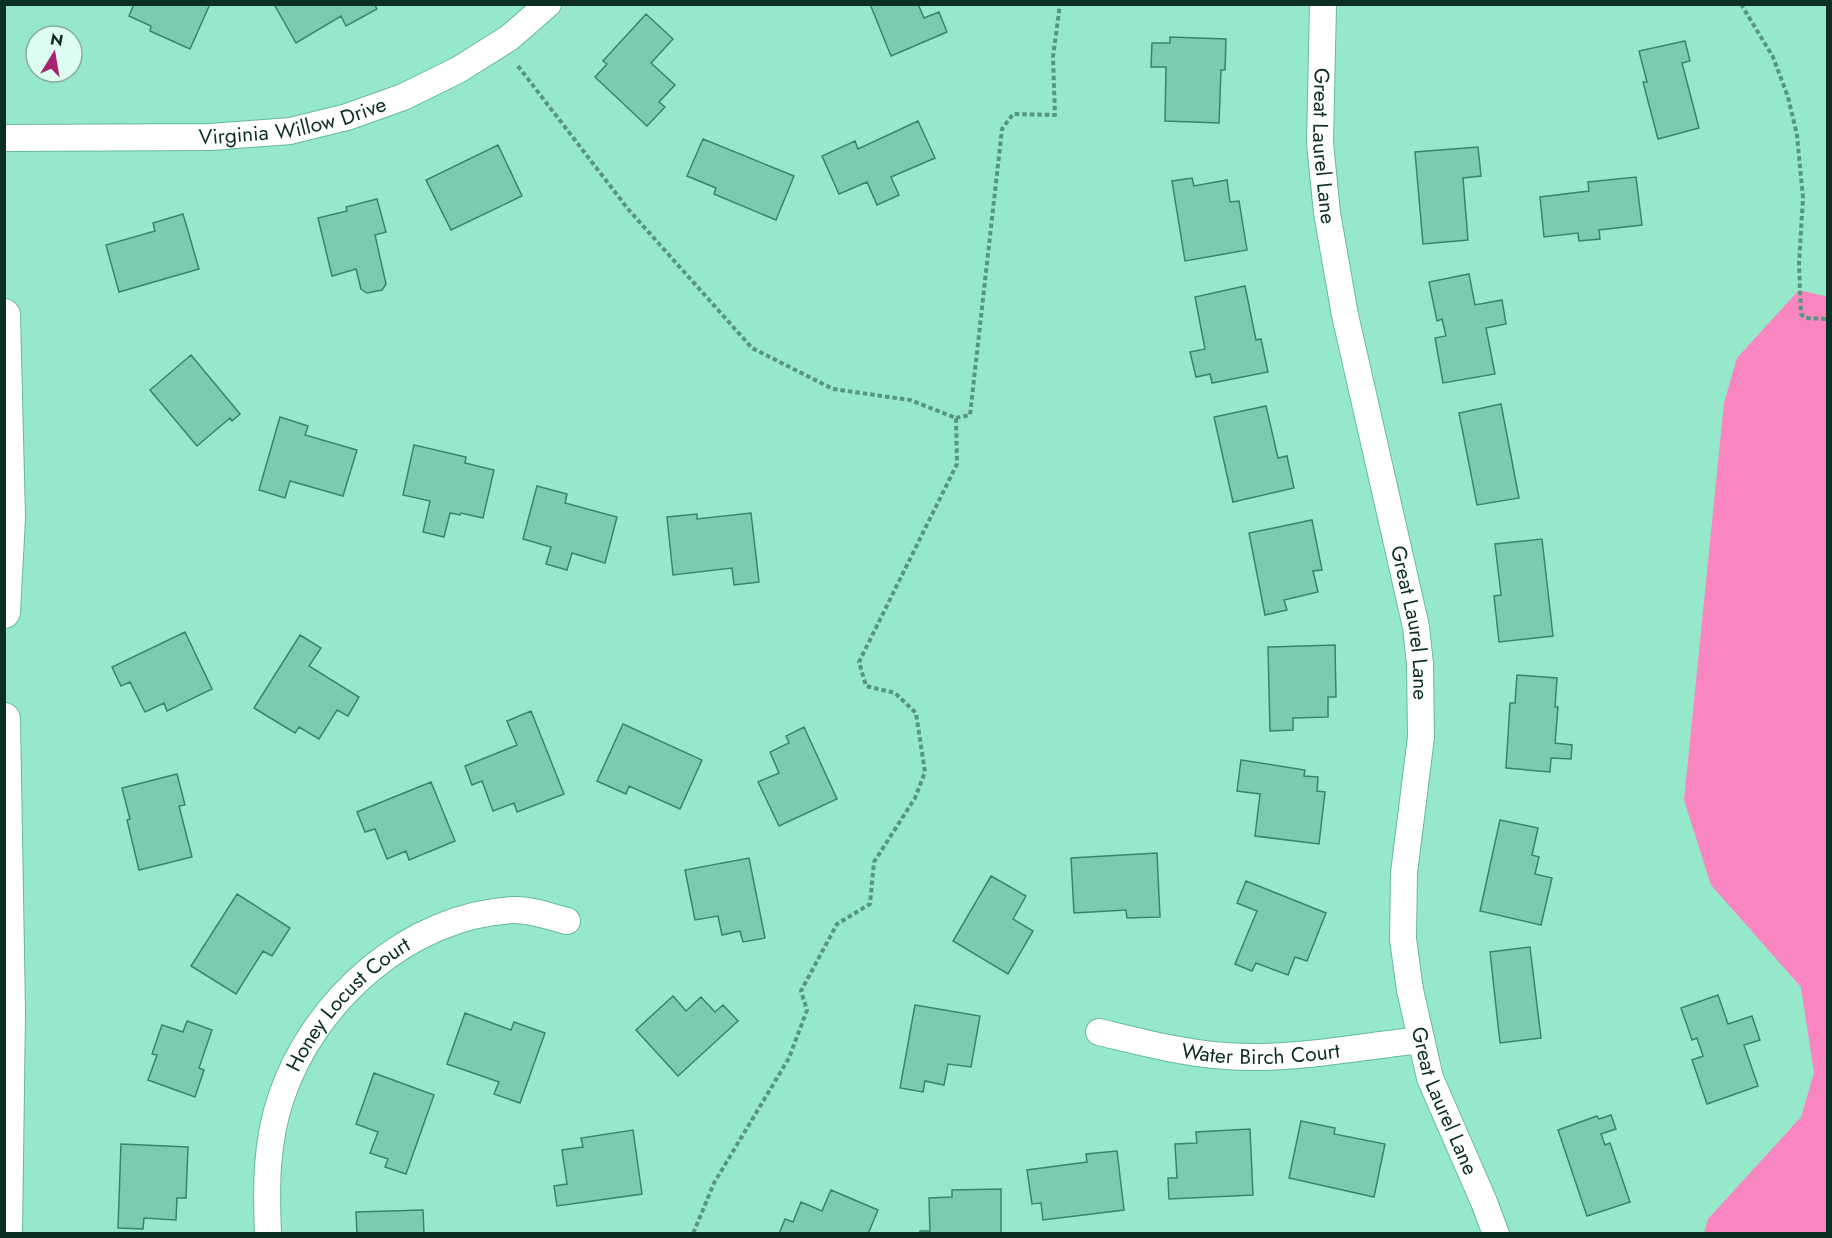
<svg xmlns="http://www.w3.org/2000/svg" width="1832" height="1238" font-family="Jost,sans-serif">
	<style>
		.green { fill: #f986c1 }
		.building { fill: #7accaf; stroke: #34876e; stroke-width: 1.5 }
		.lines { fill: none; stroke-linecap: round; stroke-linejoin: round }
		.minor-casing { stroke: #67b99d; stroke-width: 28 }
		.tertiary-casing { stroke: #67b99d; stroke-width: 34 }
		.path { stroke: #58957f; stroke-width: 4; stroke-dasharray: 4.5 3; stroke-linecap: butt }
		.minor { stroke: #fff; stroke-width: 26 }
		.tertiary { stroke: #fff; stroke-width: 32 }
		.labels { text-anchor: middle; stroke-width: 6; stroke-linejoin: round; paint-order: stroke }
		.street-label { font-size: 21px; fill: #0c2f24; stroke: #defdf1 }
	</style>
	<rect width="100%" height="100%" fill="#96e8ca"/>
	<!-- green -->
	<path class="green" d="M1799,290l29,7 -1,936h-123l4,-14 93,-102 13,-44 -13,-86 -90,-102 -27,-85 40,-397 13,-45z"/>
	<!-- building -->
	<path class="building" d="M134,4h76l-20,45 -40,-18 1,-5 -22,-10z
		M274,4h100l3,5 -31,17 -5,-10 -45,27z
		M870,4h48l6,14 15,-6 8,20 -56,24z
		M646,14l27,25 -22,24 24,22 -16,17 6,5 -18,19 -52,-49 12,-13 -4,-3z
		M1170,37l56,2 -1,31h-4l-2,53 -54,-2 1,-54h-15l1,-24h18z
		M1685,41l5,20 -8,2 17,65 -41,11 -15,-57h4l-8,-31z
		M918,121l17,37 -44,19 8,18 -22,10 -10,-23 -28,12 -17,-38 33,-15 3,8z
		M703,139l91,37 -18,44 -62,-26 2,-6 -29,-12z
		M498,145l24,51 -71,34 -25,-50z
		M1478,147l3,29 -18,2 5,62 -45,4 -8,-92z
		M1636,177l6,48 -43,5 1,9 -21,2 -1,-8 -34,4 -4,-40 49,-6 -1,-9z
		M1192,178l2,8 33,-6 3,22 9,-1 8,49 -62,11 -13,-80z
		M377,199l9,33 -11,3 11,49 -4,6 -15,3 -6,-4 -5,-20 -24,7 -14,-58 29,-7 -1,-4z
		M183,214l16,55 -80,23 -13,-47 49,-14 -2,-8z
		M1469,274l6,31 27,-5 4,24 -20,4 9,46 -52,9 -8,-45 11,-2 -4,-17 -5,2 -8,-39z
		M1245,286l11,54 5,-1 7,33 -56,11 -2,-9 -14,3 -6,-25 15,-3 -10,-52z
		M191,355l49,59 -8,7 -2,-3 -33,28 -47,-56z
		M1501,404l18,94 -42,7 -18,-92z
		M1266,406l12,52 9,-2 7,32 -61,14 -19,-85z
		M280,417l28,9 -3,9 52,15 -14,46 -53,-15 -5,17 -26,-8z
		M414,445l52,12 -1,6 29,7 -11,48 -22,-5 -1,2 -10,-2 -6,24 -21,-5 7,-31 -27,-6z
		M537,486l30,8 -2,9 52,14 -12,46 -33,-10 -5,17 -21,-6 5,-17 -28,-8z
		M751,513l8,69 -25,3 -2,-17 -59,7 -6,-58 30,-3v5z
		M1312,520l10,50 -9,1 5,21 -34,8 3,10 -22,5 -16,-82z
		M1542,539l11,97 -54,6 -5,-46 7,-1 -6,-51z
		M185,632l27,57 -45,22 -3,-8 -19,9 -15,-30 -9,4 -9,-19z
		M300,635l21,13 -12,18 50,31 -11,19 -11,-6 -18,29 -20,-12 -4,6 -41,-25z
		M1335,645l1,52h-8v20l-35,1v12l-23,1 -2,-84z
		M1517,675l40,3 -2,29h3l-3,36 17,2 -1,14 -20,-1 -1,14 -44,-4 4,-65h5z
		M531,711l33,83 -47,18 -3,-9 -21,8 -11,-30 -10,4 -7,-19 52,-21 -10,-24z
		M623,724l79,36 -22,49 -51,-23 -3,8 -29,-13z
		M804,727l33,72 -58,27 -21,-44 21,-9 -9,-21 19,-9 -3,-7z
		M1241,760l64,10 -1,6 14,1 -1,14 8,1 -6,52 -64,-8 5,-42 -23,-3z
		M177,774l8,31 -6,1 13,51 -53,13 -12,-50 3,-1 -8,-31z
		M431,782l24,59 -46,19 -3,-9 -19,8 -12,-30 -10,3 -8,-20z
		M1500,820l38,8 -6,27 7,2 -4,17 17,4 -11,47 -61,-14z
		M1157,853l3,64 -33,1 -1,-8 -52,3 -3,-55z
		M749,858l16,80 -22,4 -3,-11 -18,4 -4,-19 -23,4 -10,-50z
		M991,876l35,20 -13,23 20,12 -25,43 -55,-33z
		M1246,881l80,32 -19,48 -12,-4 -7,18 -32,-12 -4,8 -17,-7 22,-53 -20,-8z
		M237,894l53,34 -18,28 -9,-5 -27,43 -45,-28z
		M1530,947l11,91 -41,5 -10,-91z
		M1718,995l10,29 24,-8 8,24 -16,5 14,41 -51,18 -15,-44 11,-4 -6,-18 -5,2 -11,-32z
		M673,996l13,15 15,-14 14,15 8,-7 15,16 -60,55 -42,-46z
		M915,1005l65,11 -9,51 -23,-3 -4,21 -19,-4 -2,11 -23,-4z
		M465,1013l46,17 3,-8 31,11 -25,70 -26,-9 5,-12 -52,-18z
		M187,1021l25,9 -13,38 5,2 -9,27 -47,-17 9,-25 -5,-1 10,-29 21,7z
		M374,1073l60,22 -28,79 -21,-7 3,-8 -18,-6 8,-21 -22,-8z
		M1611,1115l5,14 -15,5 4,11 5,-2 20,59 -43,14 -29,-86 39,-14 2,3z
		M1301,1121l34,7 -1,6 51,10 -11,53 -85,-19z
		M1250,1129l3,66 -84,4 -1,-21h9l-2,-34 22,-1 -1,-11z
		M633,1130l9,64 -85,12 -3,-20 13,-2 -5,-34 21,-3 -2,-9z
		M121,1144l67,3 -2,51h-9l-1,22 -32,-2 -1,11 -25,-1z
		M1117,1151l7,59 -81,10 -2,-17 -9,1 -5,-34 60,-8 -1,-8z
		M1001,1189v45h-81v-3h10l-1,-33 23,-1v-7z
		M831,1190l47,20 -10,24h-89l6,-15 8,3 8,-20 21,9z
		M423,1210l1,24h-67l-1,-22z"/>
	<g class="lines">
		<!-- minor casing -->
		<g class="minor-casing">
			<g id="minor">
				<path id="s1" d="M1323,4l-3,139 7,70 18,102 71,312 4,37 1,73 -17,136 -1,66 7,51 20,88 54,124 12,32"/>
				<path id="s2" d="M4,138l207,-1 79,-6 57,-14 56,-20 55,-27 51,-32 39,-34"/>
				<path id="s3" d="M1099,1032c42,10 83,21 126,24 65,5 132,-9 196,-16"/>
				<path id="s4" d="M268,1234c-2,-47 -2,-92 13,-136 32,-97 128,-183 232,-188 17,-1 37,7 54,11"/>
			</g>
		</g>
		<!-- tertiary casing -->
		<g class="tertiary-casing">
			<path id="tertiary" d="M4,315l5,203 -5,94
				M4,719l5,292 -3,223"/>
		</g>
		<!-- path -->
		<path class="path" d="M1741,4l32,53 15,40 9,38 6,63 -4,66 2,50 4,4 23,1
			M518,66l110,143 124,139 81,41 77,11 46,18 1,46 -98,198 7,24 29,7 21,20 9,59 -10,26 -41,64 -4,42 -33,20 -36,67 6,19 -18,48 -75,125 -21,51
			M956,418l14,-3 32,-286 11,-15 42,1 -2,-58 7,-53"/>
		<!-- minor -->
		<use href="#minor" class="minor"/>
		<!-- tertiary -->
		<use href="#tertiary" class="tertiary"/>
	</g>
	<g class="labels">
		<!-- street labels -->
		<g class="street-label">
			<text dy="7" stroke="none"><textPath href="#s2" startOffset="290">Virginia Willow Drive</textPath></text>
			<text dy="7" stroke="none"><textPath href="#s1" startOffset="142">Great Laurel Lane</textPath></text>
			<text dy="7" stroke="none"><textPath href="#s1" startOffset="628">Great Laurel Lane</textPath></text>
			<text dy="7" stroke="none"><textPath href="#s4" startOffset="255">Honey Locust Court</textPath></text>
			<text dy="7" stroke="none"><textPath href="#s3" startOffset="164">Water Birch Court</textPath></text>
			<text dy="7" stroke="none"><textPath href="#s1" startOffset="1114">Great Laurel Lane</textPath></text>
		</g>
	</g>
	<!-- border -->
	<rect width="1832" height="1238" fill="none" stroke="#0c2f24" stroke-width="12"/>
	<!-- north arrow -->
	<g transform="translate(54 54) rotate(11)"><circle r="28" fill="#defdf1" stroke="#8aab9f" stroke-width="1.5"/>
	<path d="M0-4.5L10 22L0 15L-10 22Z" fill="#a52371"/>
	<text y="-9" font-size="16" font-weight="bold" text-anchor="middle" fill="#0c2f24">N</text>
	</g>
</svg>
